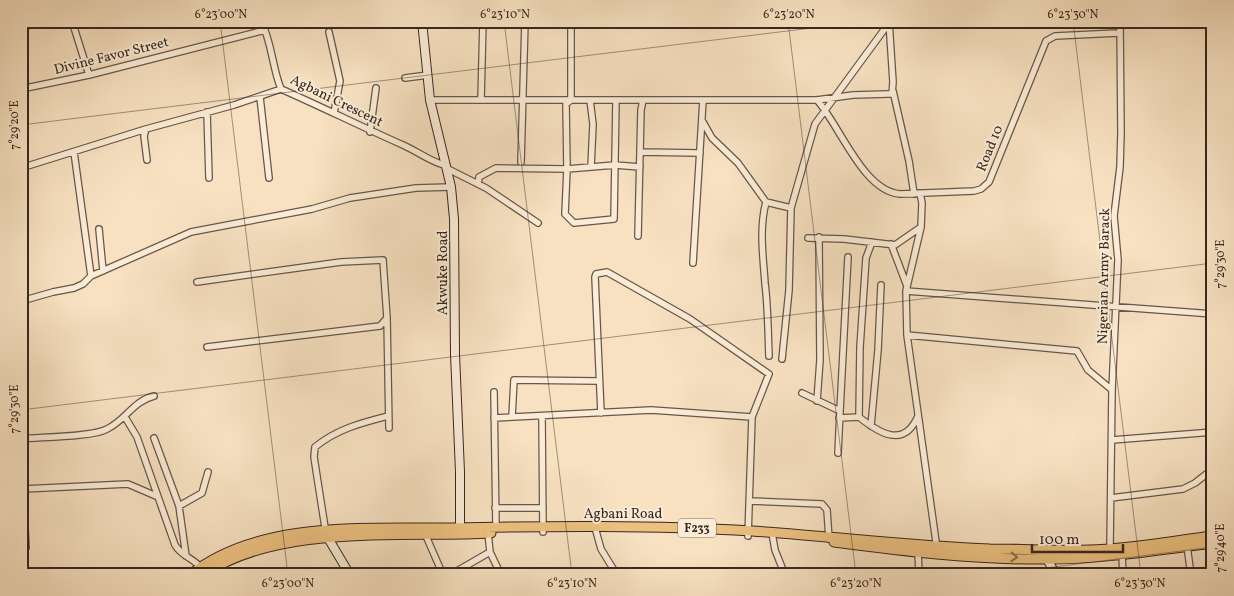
<svg xmlns="http://www.w3.org/2000/svg" width="1234" height="596" font-family="Vollkorn,serif">
	<style>
		.lines { fill: none; stroke-linecap: round; stroke-linejoin: round }
		.street-casing { stroke: #685648; stroke-width: 8 }
		.secondary-casing { stroke: #38271f; stroke-width: 10 }
		.primary-casing { stroke: #38271f; stroke-width: 11 }
		.street { stroke: #faecd7; stroke-width: 5.5 }
		.secondary { stroke: #faecd7; stroke-width: 8 }
		.primary { stroke: #ecc080; stroke-width: 9 }
		.oneway { stroke: #896c4b }
		.ticks { fill: none; stroke: #38271f; stroke-width: 1; stroke-opacity: 0.45 }
		.labels { text-anchor: middle; stroke-width: 4; stroke-linejoin: round; paint-order: stroke }
		.shield { fill: #faecd7; stroke: #726256; stroke-width: 1 }
		.shield-label { font-size: 12px; font-weight: bold; fill: #38271f }
		.street-label { font-size: 14px; fill: #38271f; stroke: #faecd7 }
		.neatline { fill: none; stroke: #38271f; stroke-width: 2 }
		.ticks-label { font-size: 12px; text-anchor: middle; fill: #38271f }
	</style>
	<rect width="100%" height="100%" fill="#f7e1c1"/>
	<filter id="stains"><feTurbulence type="fractalNoise" baseFrequency=".004" numOctaves="4"/><feColorMatrix values="0 0 0 0 .2 0 0 0 0 .09 0 0 0 0 .02 0 0 0 .5 -.17"/></filter>
	<radialGradient id="worn" r=".72"><stop offset=".6" stop-color="#630" stop-opacity="0"/><stop offset="1" stop-color="#630" stop-opacity=".3"/></radialGradient>
	<g class="lines">
		<!-- street casing -->
		<g class="street-casing">
			<path id="street" d="M72,21l17,54
				M261,21c11,21 11,46 20,68 41,18 81,38 122,56 14,6 26,16 41,20
				M571,21v79l-5,4 1,65 -2,45 9,9 40,-4 2,-119
				M263,25l23,-4
				M21,28l22,-7
				M329,32l11,49 -6,32
				M405,78l23,-3
				M21,89l68,-14 176,-45
				M893,91l16,70 5,33
				M260,97l9,81
				M430,100h387l36,-5 35,-1h4l1,-12 -4,-61
				M481,100l2,-79
				M590,100l3,24 -2,43
				M817,100c23,26 46,91 83,94l74,-3 7,-2 8,-7 57,-141 9,-5 63,-3
				M207,112l2,66
				M703,122l9,16 26,25 28,39c-7,27 -3,53 -1,81 3,24 3,49 4,73
				M370,132l6,-44
				M74,152l17,124
				M640,152l60,1
				M147,160l-3,-24 2,-7 88,-24 47,-16
				M521,162l4,-141
				M21,168l125,-39
				M446,168l40,20 52,35
				M478,184l1,-7 17,-9 71,1 48,-4 25,2
				M920,193l2,10 -1,24 -15,64 1,44 30,214
				M766,202l25,6 -2,82 -7,69
				M791,208l24,-84 74,-101
				M99,229l4,42
				M638,236l3,-126 2,-10
				M808,238l36,1 51,6 26,-18
				M891,244l16,42
				M21,253l4,47 28,-8 21,-4 9,-4 8,-8 100,-44 121,-23 38,-11 66,-10 35,-1
				M693,263l10,-163
				M197,282l144,-20 42,-2 4,58 2,110
				M906,291l307,23
				M907,335l170,16 11,19 24,20
				M207,347l173,-21 7,-8
				M494,392l2,135
				M802,393l38,18 -2,42
				M817,401l3,-41 -1,-123
				M840,411l8,-154
				M601,413l-6,-136 1,-3 11,-2 83,47 79,55 -17,43 -4,119
				M542,416l1,116
				M125,417l12,20 38,108c7,12 19,13 27,24
				M512,417l2,-37 84,1
				M859,417l1,-70 6,-89 6,-16
				M494,418l157,-8 101,7
				M839,418l20,-1c20,16 45,32 59,-1
				M871,426l7,-76 3,-65
				M154,438l25,68 7,50
				M21,439c19,-2 72,-2 86,-10 19,-9 26,-28 47,-33
				M1112,440l101,-8
				M21,466l2,23 105,-5 28,12
				M1111,498l72,-9 12,-6 18,-14
				M751,501l71,3 5,6 2,29
				M179,506l23,-13 6,-21
				M495,508h48
				M596,531l5,18 16,26
				M488,533l2,19 11,23
				M772,533l3,17 10,25
				M326,534l-12,-77 1,-10c22,-18 46,-24 73,-31
				M426,536l17,39
				M1187,546l4,29
				M1110,548l2,-158 6,-130 -4,-44 6,-49 1,-34 -1,-112
				M918,551l1,24
				M21,552l5,-4 -3,-59h-2
				M1122,555l1,20
				M450,575l40,-23"/>
		</g>
		<!-- secondary casing -->
		<g class="secondary-casing">
			<path id="secondary" d="M422,21l8,79 21,87 3,32 1,135 5,118v56
				M328,538l22,37
				M1046,554l1,5 9,16"/>
		</g>
		<!-- primary casing -->
		<g class="primary-casing">
			<path id="primary" d="M834,542c69,9 142,18 212,17 56,0 112,-9 167,-16
				M190,575c69,-55 177,-46 261,-47 100,-2 201,-3 301,3 79,5 159,15 238,18 33,0 66,2 99,1 41,-1 83,-9 124,-14
				M203,575c75,-52 200,-37 288,-42"/>
		</g>
		<!-- street -->
		<use href="#street" class="street"/>
		<!-- secondary -->
		<use href="#secondary" class="secondary"/>
		<!-- primary -->
		<use href="#primary" class="primary"/>
	</g>
	<!-- one-way arrows -->
	<defs><path id="oneway-chevron" d="M-2-3.5L2.5 0L-2 3.5" fill="none" stroke-width="1.6" stroke-linecap="round" stroke-linejoin="round" transform="scale(1.25)"/></defs>
	<use class="oneway" href="#oneway-chevron" transform="translate(1014 557) rotate(3)"/>
	<!-- ticks -->
	<path class="ticks" d="M220,21l68,554M504,21l68,554M788,21l68,554M1073,21l68,554M21,125l848,-104M21,410l1192,-147M990,575l223,-28"/>
	<g class="labels">
		<!-- shield labels -->
		<rect class="shield" x="678" y="518.5" width="38" height="19" rx="4"/>
		<g class="shield-label">
			<text x="697" y="532">F233</text>
		</g>
		<!-- street labels -->
		<g class="street-label">
			<text transform="translate(111 55) rotate(-14)" y="5">Divine Favor Street</text>
			<text transform="translate(337 100) rotate(26)" y="5">Agbani Crescent</text>
			<text transform="translate(989 148) rotate(-68)" y="5">Road 10</text>
			<text transform="translate(442 273) rotate(-90)" y="5">Akwuke Road</text>
			<text transform="translate(1103 276) rotate(-89)" y="5">Nigerian Army Barack</text>
			<text x="623" y="518">Agbani Road</text>
		</g>
	</g>
	<!-- margin -->
	<rect width="1234" height="596" fill="none" stroke="#f7e1c1" stroke-width="55"/>
	<!-- scale -->
	<path d="M1032 544v8h91v-8" fill="none" stroke="#38271f" stroke-width="2.5"/>
	<text x="1039" y="544" font-size="15" fill="#38271f" stroke="#faecd7" stroke-width="4" paint-order="stroke">100 m</text>
	<rect x="28" y="28" width="1178" height="540" class="neatline"/>
	<g class="ticks-label">
		<text x="221" y="18">6°23'00"N</text>
		<text x="505" y="18">6°23'10"N</text>
		<text x="789" y="18">6°23'20"N</text>
		<text x="1073" y="18">6°23'30"N</text>
		<text transform="translate(14 125) rotate(-90)" y="4">7°29'20"E</text>
		<text transform="translate(1220 264) rotate(-90)" y="4">7°29'30"E</text>
		<text transform="translate(14 409) rotate(-90)" y="4">7°29'30"E</text>
		<text transform="translate(1220 548) rotate(-90)" y="4">7°29'40"E</text>
		<text x="288" y="587">6°23'00"N</text>
		<text x="572" y="587">6°23'10"N</text>
		<text x="856" y="587">6°23'20"N</text>
		<text x="1140" y="587">6°23'30"N</text>
	</g>
	<rect width="100%" height="100%" filter="url(#stains)"/>
	<rect width="100%" height="100%" fill="url(#worn)"/>
</svg>
